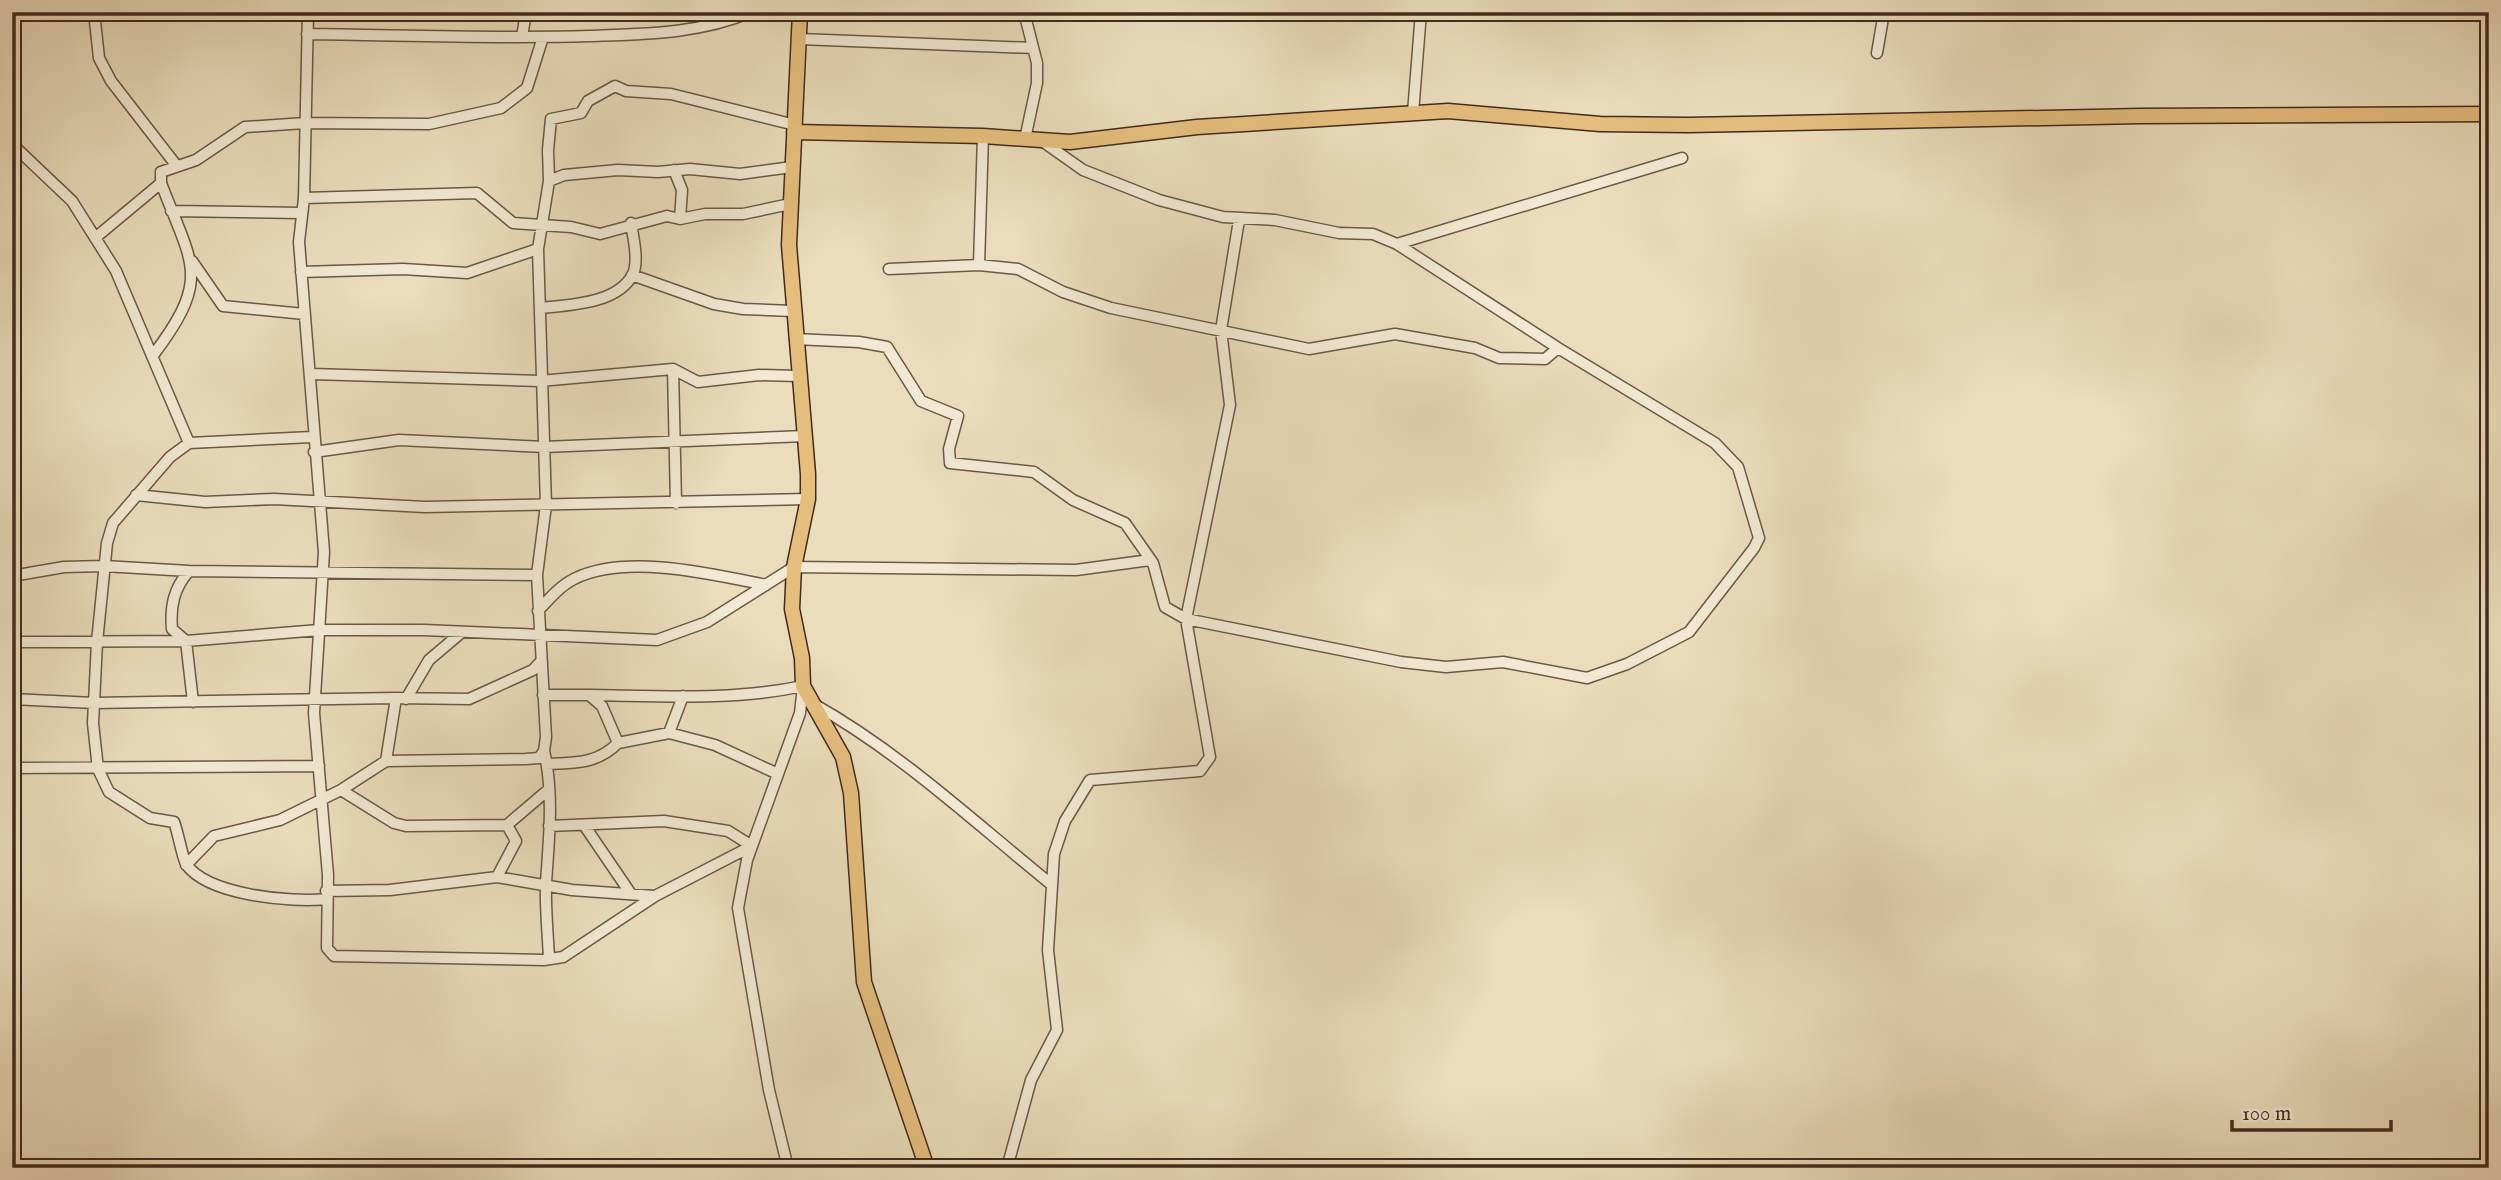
<svg xmlns="http://www.w3.org/2000/svg" width="2501" height="1180" font-family="'IM FELL English',serif">
	<style>
		.lines { fill: none; stroke-linecap: round; stroke-linejoin: round }
		.minor-casing { stroke: #6d5746; stroke-width: 13 }
		.major-casing { stroke: #432a1f; stroke-width: 17 }
		.minor { stroke: #f1e9d3; stroke-width: 10 }
		.major { stroke: #e5be7e; stroke-width: 14 }
	</style>
	<rect width="100%" height="100%" fill="#eaddbc"/>
	<filter id="stains"><feTurbulence type="fractalNoise" baseFrequency=".00286" numOctaves="4"/><feColorMatrix values="0 0 0 0 .2 0 0 0 0 .09 0 0 0 0 .02 0 0 0 .5 -.17"/></filter>
	<radialGradient id="worn" r=".72"><stop offset=".6" stop-color="#630" stop-opacity="0"/><stop offset="1" stop-color="#630" stop-opacity=".3"/></radialGradient>
	<g class="lines">
		<!-- minor casing -->
		<g class="minor-casing">
			<path id="minor" d="M94,12l5,46 12,23 65,84
				M308,12l-4,186 -5,44 25,310 -10,161 14,162 -1,73 7,8 210,4 19,-3 92,-61
				M1024,12l13,51v20l-12,56
				M307,34c94,1 188,5 282,2 55,-2 110,-2 162,-24
				M522,37l4,-25
				M799,39l234,9
				M1877,53l7,-41
				M1413,113l8,-101
				M1042,141l41,29 76,30 64,17 52,3 64,13 34,1 24,10 285,-86
				M12,144l60,57 44,70 73,172
				M674,170l8,20 -2,29
				M549,181l15,-6 54,-5 40,2 32,-3 50,5 52,-7
				M304,198l173,-5 36,30 58,4 29,7 67,-18 13,3 25,-5h38l47,-10
				M171,211l130,2
				M95,238l66,-55v-11l35,-12 49,-33 60,-4 124,1 72,-16 26,-20 16,-51
				M192,261l31,45 81,8
				M979,265l39,4 45,23 48,16 198,41 86,-15 80,14 24,10 46,1 13,-11
				M889,269l90,-4 4,-129
				M301,272l102,-3 64,4 71,-24
				M632,275l82,29 29,5 49,2
				M541,308c28,-3 77,-4 92,-34 6,-14 0,-37 -2,-51
				M795,339l64,3 28,5 34,54 37,15 -9,33 1,14 84,9 39,28 52,23 28,40 12,44 21,12 215,43 45,5 57,-5 84,16 40,-14 62,-32 65,-84 5,-10 -21,-71 -23,-24 -157,-95 -161,-104
				M154,354c58,-77 38,-89 7,-171
				M673,369l3,134
				M312,374l228,7 133,-12 25,13 61,-7 39,1
				M312,437l-123,6 -19,14 -57,66 -6,20 -10,99 -4,81 5,46 11,23 41,26 24,4c4,10 9,38 12,42 21,31 105,39 140,35
				M314,452l85,-12 145,7 261,-11
				M136,495l69,7 69,-3 151,8 383,-8
				M189,571c-15,17 -19,35 -17,58l14,12 7,61
				M12,576l52,-9 40,-1 85,5 348,4
				M538,611c11,-12 22,-25 36,-32 51,-26 138,-5 192,6
				M12,642l174,-1 133,-11h105l233,10 50,-18 87,-55 282,3 74,-10
				M543,695h46l13,11 16,37 51,-10 46,12 63,29
				M589,695c72,1 144,6 214,-9l-3,27 -53,147 -9,48 31,182 19,78
				M12,699l82,4 302,-5
				M406,699l23,-39 33,-28
				M812,703c89,50 161,118 240,182
				M669,733l14,-37
				M544,751c10,42 5,89 2,131 -1,26 2,52 3,77
				M386,761l140,-2 13,-1 5,-7 2,-14 -9,-162 9,-70 -8,-256 11,-68 -1,-31 3,-31 30,-6 7,-12 27,-15 11,5 45,3 124,31
				M547,764c28,-1 50,0 71,-21
				M12,768l307,-2
				M341,790l53,33 12,3 101,-1 41,-35
				M584,825l47,69
				M549,826l115,-5 64,10 24,15
				M186,865l28,-29 66,-16 61,-30 45,-29 10,-63 73,1 64,-29 8,-9
				M497,877l75,13 83,6 97,-50
				M326,891l64,-1 107,-13 19,-36 -9,-16
				M1007,1168l24,-88 26,-50 -9,-80 6,-96 11,-33 25,-41 110,-9 10,-14 -24,-138 44,-214 -9,-75 18,-110"/>
		</g>
		<!-- major casing -->
		<g class="major-casing">
			<path id="major" d="M800,12l-11,233 19,229v25l-14,68 -2,42 10,49 1,28 40,71 8,36 13,189 63,186
				M794,132l189,4 87,6 127,-15 251,-16 152,13 88,1 452,-9 349,-2"/>
		</g>
		<!-- minor -->
		<use href="#minor" class="minor"/>
		<!-- major -->
		<use href="#major" class="major"/>
	</g>
	<!-- margin -->
	<rect width="2501" height="1180" fill="none" stroke="#eaddbc" stroke-width="42"/>
	<rect x="14" y="14" width="2473" height="1152" fill="none" stroke="#432a1f" stroke-width="3.5"/>
	<rect x="21" y="21" width="2459" height="1138" fill="none" stroke="#432a1f" stroke-width="2"/>
	<!-- scale -->
	<path d="M2232 1120v10h159v-10" fill="none" stroke="#432a1f" stroke-width="3.5"/>
	<text x="2242" y="1120" font-size="21" fill="#432a1f" stroke="#f1e9d3" stroke-width="5" paint-order="stroke">100 m</text>
	<rect width="100%" height="100%" filter="url(#stains)"/>
	<rect width="100%" height="100%" fill="url(#worn)"/>
</svg>
